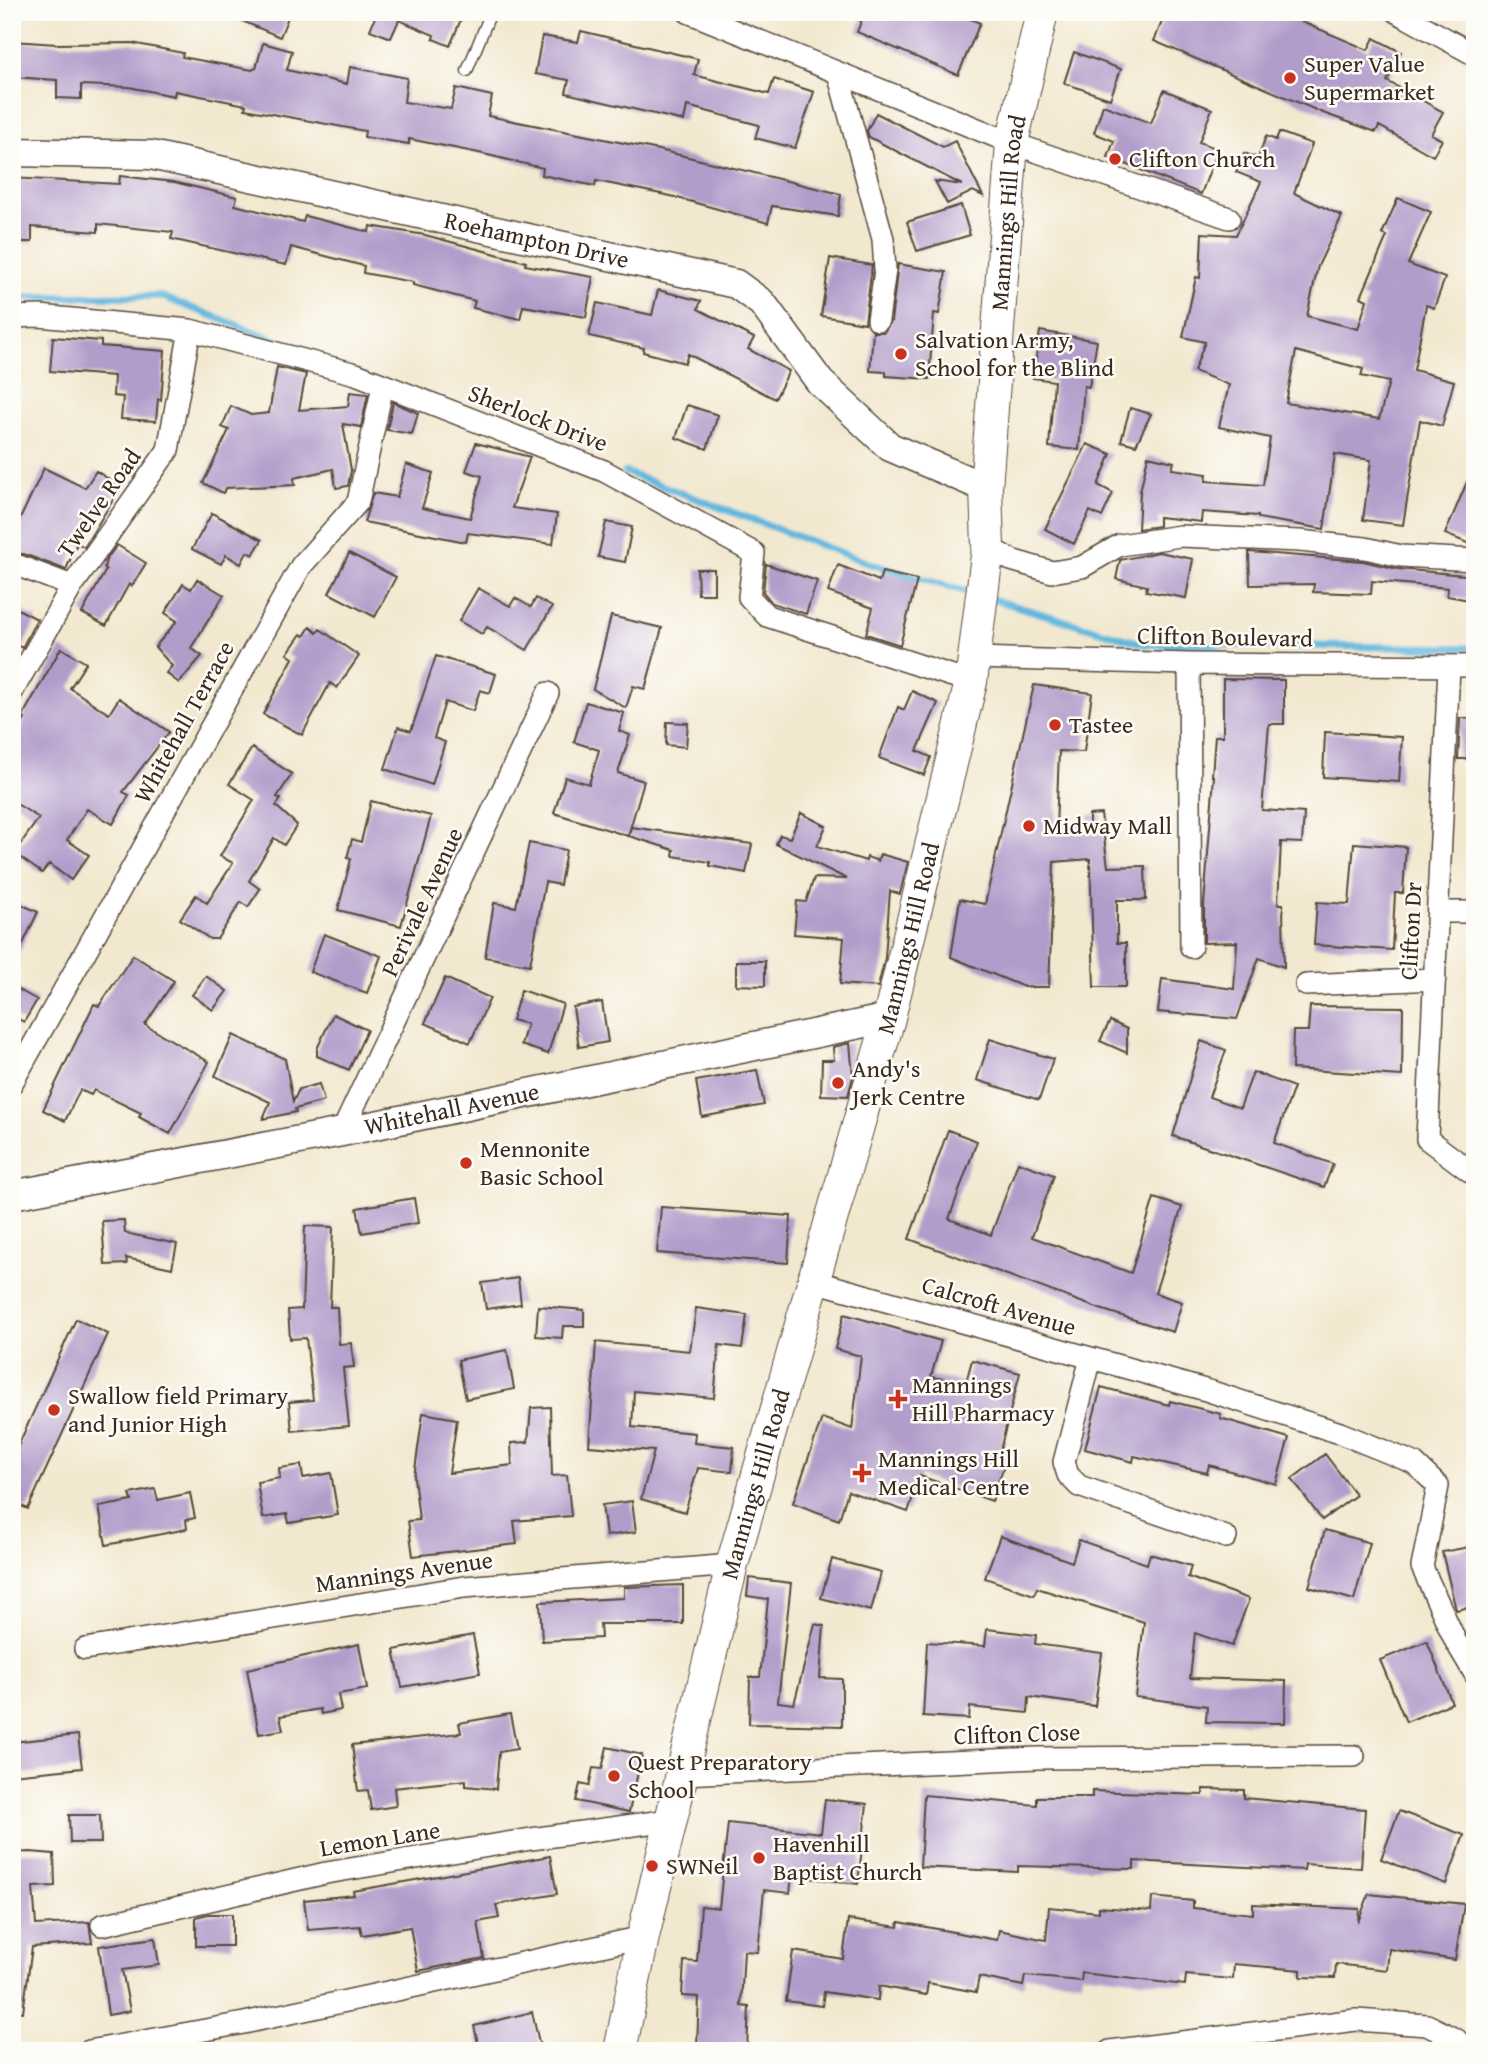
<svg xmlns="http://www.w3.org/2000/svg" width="1487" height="2063" font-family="'Gentium Book Plus',serif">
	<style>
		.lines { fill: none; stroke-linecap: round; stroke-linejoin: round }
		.stream { stroke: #62b7de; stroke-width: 7 }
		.building { fill: #b29cca; fill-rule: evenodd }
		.service-casing { stroke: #564639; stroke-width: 13 }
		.minor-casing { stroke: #564639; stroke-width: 24 }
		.tertiary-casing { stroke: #564639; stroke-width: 31 }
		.secondary-casing { stroke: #564639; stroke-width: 34 }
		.service { stroke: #fff; stroke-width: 10 }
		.minor { stroke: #fff; stroke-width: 21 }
		.tertiary { stroke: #fff; stroke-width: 28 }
		.secondary { stroke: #fff; stroke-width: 32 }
		.poi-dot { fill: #c8321e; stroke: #fdfcf7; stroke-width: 2.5 }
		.labels { text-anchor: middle; stroke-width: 5; stroke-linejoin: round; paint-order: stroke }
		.poi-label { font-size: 24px; fill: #3b2a1e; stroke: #fdfcf7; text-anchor: start }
		.street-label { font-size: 24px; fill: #3b2a1e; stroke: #fdfcf7 }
	</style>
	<rect width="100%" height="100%" fill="#fdfcf7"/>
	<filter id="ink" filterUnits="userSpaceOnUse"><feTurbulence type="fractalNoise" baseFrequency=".0143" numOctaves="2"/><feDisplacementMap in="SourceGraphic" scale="14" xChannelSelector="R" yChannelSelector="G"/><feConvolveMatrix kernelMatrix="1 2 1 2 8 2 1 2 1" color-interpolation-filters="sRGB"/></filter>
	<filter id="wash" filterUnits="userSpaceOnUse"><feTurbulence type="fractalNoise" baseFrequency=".00686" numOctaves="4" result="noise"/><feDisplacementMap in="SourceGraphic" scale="28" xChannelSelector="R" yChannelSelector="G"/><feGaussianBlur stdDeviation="1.57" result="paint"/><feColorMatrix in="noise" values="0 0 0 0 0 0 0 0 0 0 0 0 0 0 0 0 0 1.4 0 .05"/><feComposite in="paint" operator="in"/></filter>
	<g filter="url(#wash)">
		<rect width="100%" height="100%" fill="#f2e8cf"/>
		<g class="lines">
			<!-- stream -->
			<path class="stream" d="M12,297l148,-1 140,53
				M625,472l246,92 103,30
				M988,598l156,46 331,4"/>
		</g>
		<g id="blocks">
			<!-- building -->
			<path class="building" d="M221,12h69l-10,25z
				M377,12h87l-14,34 -17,-7 1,-4 -35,-15 -8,18 -21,-8z
				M865,12h103l-2,5 14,6 -22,52 -101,-43z
				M1166,12h138l-4,9 68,29 6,-12 27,14 -14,29 56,31 -12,22 11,6 -9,16 -54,-30 -3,6 -53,-19 -169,-72z
				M581,31l117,28 -4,16 75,19 5,-15 40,13 -19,56 -40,-10 4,-13 -72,-19 -3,15 -118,-28 3,-13 -34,-6 7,-38 36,6z
				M12,41l45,3 75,-1 51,10 -1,4 70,13 4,-2 7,-25 29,8 -5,19 60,14 3,-17 57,11 -3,24 47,7 5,-21 36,8 -4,20 171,34 182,44 -3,22 -66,-10 -4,17 -97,-27 -75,-15 -1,5 -53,-11 1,-7 -64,-15 -70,-14v5l-45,-7 1,-6 -120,-22 1,-4 -71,-14 -1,5 -45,-9 -48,-2v14l-24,-1v-18l-45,-3z
				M1074,52l47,17 -11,30 -46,-16z
				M1164,90l48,19 -13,33 19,7 -17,45 -93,-37 6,-16 -20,-8 9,-28 48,18z
				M876,113l67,34 12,-6 28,55 -10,-5 -26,13 -12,-23 27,4 -93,-48 -2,-6z
				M1279,132l33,12 -18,49 48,23 -24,50 -11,50 51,13 9,-29 -6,-3 26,-61 -5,-2 16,-36 33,14 -23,52 37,14 -11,30 -8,-3 -12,65 40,11 -12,45 -22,-6 -17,105 -40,-5 8,-60 -36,-6 -11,75 -66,-11v-2l-56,-4 -1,10 -42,-5v9l-21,3 2,-37 8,-36 26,6 -2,7 35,5 -1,7 57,4 7,-47 -51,-11 10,-42 -35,-14 11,-29 -22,-5 13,-60 4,1 2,-45 34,2 25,-53 -25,-10 8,-19 14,5 8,-22 10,4zM1296,351l67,18 -2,7 28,6 -10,37 -93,-16z
				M120,176l54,6 63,15 -2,8 68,17 2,-6 64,16 1,-6 55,9 101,27 -1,3 68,12 -7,40 -63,-11 -3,13 -47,-11 2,-7 -62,-16v-3l-50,-9 1,-7 -73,-19 -5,18 -115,-26 2,-7 -75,-8v8l-66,-5v15h-20v-64l107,6z
				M961,205l9,30 -53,16 -10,-29z
				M830,258l42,7 -7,58 -44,-7z
				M898,264l48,8 -7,42 -5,-1 -5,66 -43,-3v-4l-16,-1 3,-39h11l7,-10z
				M658,290l43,11 -3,8 56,29 -6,11 41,22 -14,28 -87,-45 -3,9 -42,-11 1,-4 -55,-12 8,-33 55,12z
				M1040,331l57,10 -8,46 -5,-1 -5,64 -30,-3 5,-66 -21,-3z
				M53,337l48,4v5l64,5 -4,49 -3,-1 -2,22 -35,-2 2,-22 -10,-1 1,-20 -64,-5z
				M277,367l29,7 -7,36 49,-4 2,-14 18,2 -7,33 -18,-3 8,46 -3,16 -12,2 -3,-19 -39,9 1,7 -69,3 -3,5 -20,-10 26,-53 -7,-3 9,-21 20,9 18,-2z
				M393,402l25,11 -6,21 -25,-4z
				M687,405l31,10 -11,34 -31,-11z
				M1130,408l21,6 -15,31 -15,-4z
				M476,443l54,14 -18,51 45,6 -4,30 -85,-11 -2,9 -102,-20 9,-29 24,4 9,-33 27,9 -11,35 48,10 12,-42 -16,-5z
				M1087,444l24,10 -13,31 15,8 -11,24 -12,-6 -16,33 -29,-15z
				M1475,463v83l-30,-12z
				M44,468l41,20 11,-17 25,16 -37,60 -7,-4 -11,27 -42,-16h-12v-38l9,1z
				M212,513l50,27 -9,15 -6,-3 -6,12 -15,-9 -5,9 -29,-15z
				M606,522l26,5 -7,35 -27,-5z
				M117,545l29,18 -14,23 -3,-2 -23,42 -24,-13 24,-43 -2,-2 2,-8z
				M1159,552l34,7 -7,39 -40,-7 1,-5 -31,-7 4,-19z
				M1249,552l114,9 35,8 77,7v25l-28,-5 1,-8 -76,-7 -1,13 -58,-2 1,-8 -64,1z
				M349,553l47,24 -21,40 -46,-24z
				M766,564l51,17 -11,33 -34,-11 -9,-11z
				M838,565l41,16 3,-9 35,8 -17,65 -34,-11 7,-26 -45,-16z
				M697,569h17v25h-16z
				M197,579l27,16 -33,53 11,8 -23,27 -13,-10 6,-7 -17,-19 22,-26 -12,-8 18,-29 8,5z
				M478,588l32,18 5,-8 16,9 5,-9 16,9 -25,43 -40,-23 -5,7 -23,-13z
				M12,606l25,13 -15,29 -10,-5z
				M611,616l51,12 -17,61 -12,-3 -7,22 -33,-19z
				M310,627l7,6 3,-4 39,27 -22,32 -7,-5 -28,52 -39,-21 30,-56 -6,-4 14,-20 3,2z
				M61,648l25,15 -16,25 39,26 10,-16 50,34 -46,60 6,3 -16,29 -26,-15 -20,31 22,15 -18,25 -22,-16 -7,9 -28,-20 25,-35 -27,-17v-58l13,-24 -3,-2z
				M436,656l60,18 -6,19 -10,-3 -7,21 -28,-9 -11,36 11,4 -13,43 -47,-16 13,-42 13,4z
				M1223,679l61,1v44h-15l-7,86 42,3 -2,30 -21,-1 -3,62h5l1,63 -25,-9 -22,61 -79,-7 4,-33 72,10 3,-47 -33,1v-38l10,-129h-2l3,-40h8z
				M1034,685l58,8 -8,59 -25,-1 -3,78 33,-4v-10l12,-1 7,53 37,-1 1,34h-29v43h9v44h-32l-4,-128 -36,3 -5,125h-25l-73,-30 9,-58 25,5z
				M912,691l26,12 -21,48 14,6 -7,18 -45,-17 19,-51 6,3z
				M586,702l38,11 -5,18 11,4 -12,38 26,8 -16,55 -74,-23 11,-36 24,7 10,-34 -25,-8z
				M1460,718h15v41h-17z
				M667,722l21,1 -2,24 -20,-2z
				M1325,732l77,5 -3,45 -76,-5z
				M252,748l40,26 -15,23 4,2 -5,7 21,19 -13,20 -10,-7 -25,43 11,8 -12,18 -7,-5 -24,37h-7l-30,-20 16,-24 11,8 26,-40 -13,-7 34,-56 -25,-16z
				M371,801l60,15 -30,110 -63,-16 13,-51 -4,-1 5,-19 9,3z
				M801,813l25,13 -9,20 49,15 1,-4 11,4 2,-7 28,8 -8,32 -10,-3 -5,67 -7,29 -38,-3 4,-46 -50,-4 3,-33 9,1 8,-24 33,1 -71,-35 4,-9 10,3z
				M631,827l121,17 -6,29 -36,-7v-4l-37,-6 1,-6 -45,-14z
				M529,843l37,7 -6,35 -15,-3 -15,83 -45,-8 9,-54 22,4z
				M1354,843l52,4 -3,46h-8l-3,57 -78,-5 3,-43 32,2z
				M12,900l26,12 -26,55z
				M324,934l57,22 -14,37 -57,-21z
				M133,955l41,26 -29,44 64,37 -39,72 -31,-17 2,-4 -47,-23 -3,5 -11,-5 -15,31 -22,-11 51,-106 5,2z
				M736,961h29v25l-29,-1z
				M206,976l21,15 -14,19 -21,-15z
				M445,978l45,20 -20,45 -45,-20z
				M12,986l25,14 -13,22 -12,-6z
				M521,990l42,14 -15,50 -27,-9 6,-21 -15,-4z
				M602,1002l6,40 -29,5 -6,-40z
				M1310,1006l93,1 -1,69 -110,-7 1,-38h15z
				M333,1014l34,16 -18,40 -32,-14v-7z
				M1110,1021l17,8v24l-27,-12z
				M233,1035l52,24 8,43 6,-13 20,-5 5,17 -29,8 1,3 -33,7 7,-17 -55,-26z
				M990,1039l63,20 -14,41 -62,-20z
				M1201,1041l25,9 -17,47 31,11 13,-36 41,15 -20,56 59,21 -9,23 -151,-51z
				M850,1043l3,34 -5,19 -27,-1 1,-35h12l-1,-13z
				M757,1070l7,35 -62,12 -6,-36z
				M948,1130l29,11 -28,78 42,16 27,-73 36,13 -22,62 99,36 23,-75 28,9 -27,86 27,9 -9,30 -73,-23 -191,-70z
				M414,1198l4,25 -56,10 -5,-25z
				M661,1207l130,9 -3,47 -131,-10z
				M124,1220l1,13 52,11 -5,24 -46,-10 1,6 -22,1 -3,-44z
				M305,1226l28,1 -3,80h7l2,37 12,-1 3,24 -11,1 6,58 -57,5 -3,-29 24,-2 -7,-62 -16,1 -2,-29 14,-1z
				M518,1278l3,26 -35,5 -4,-26z
				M538,1306l46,4v16h-21l-1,12 -26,-2z
				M696,1308l51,7 -5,33 -23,-3 -5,53 -80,-7 -2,36 63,6 -1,10 40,4 -2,25 -34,-4 -13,44 -44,-13 13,-48 -65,-5 7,-104 94,9z
				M844,1314l97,27 -10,36 35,5 6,-22 48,13 -22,85 8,2 -14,41 -72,-25 -12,36 -60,-21 -9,29 -46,-17 29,-85 30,11 9,-73 -26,-7z
				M76,1319l32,15 -80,175 -16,-7v-43z
				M507,1350l7,39 -48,10 -8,-39z
				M1101,1387l68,18 1,-4 51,13 -1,4 69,20 -13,46 -67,-19 -2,8 -73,-17 -1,6 -48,-13z
				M550,1407l2,69 15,-1 4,41 -57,5 3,23 -104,12 -5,-35 11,-1 -5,-43 9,-64 34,6 -8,54 63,-8 -1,-22 17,-1 3,-34z
				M1325,1454l31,41 -34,25 -30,-41z
				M301,1465l2,13 28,-5 7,42 -49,8 -2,-9 -24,4 -6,-36 23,-4 -1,-10z
				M155,1489l3,11 32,-7 5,25 -9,2 1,9 -81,16 -7,-38 33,-6 -2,-7z
				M632,1501l4,31 -30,4 -4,-31z
				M1325,1530l45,13 -16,57 -45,-13z
				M1000,1536l72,26 7,-22 68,24 3,-10 41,12 -3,11 61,22 -17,47 -37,-13 -5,45 96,3 -1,42 -79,-1 1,-16 -72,-9 9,-75 -107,-34 -3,7 -49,-17z
				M1475,1546v60l-19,4 -14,-58z
				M832,1559l49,13 -10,39 -50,-13z
				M749,1578l42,5 -13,119 16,2 21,-80 9,2 -4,52 22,1v47l-93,-2 1,-47h10l8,-78 -21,-3z
				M683,1585v39h-83l1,14 -59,3 -2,-39 84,-4v-11z
				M987,1629l49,6 -1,9 67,9 -7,53 -66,-9 -1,16 -58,-6 -1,12 -46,-3 4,-74 58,4z
				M473,1635l7,38 -78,14 -8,-37z
				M1427,1641l25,62 -46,19 -26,-62z
				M359,1644l8,45 -29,5 3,16 -20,4 -1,-5 -40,7 3,14 -24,4 -12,-65z
				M510,1714l7,35 -18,3 -3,37 -30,-3v-6l-72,8 2,18 -25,4 -3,-20 -10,1 -6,-46 109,-12 -2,-10z
				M78,1735l4,33 -70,7v-33z
				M607,1747l35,8 -13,57 -53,-11 4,-17 9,2 4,-18 9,1z
				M1203,1789l41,1v8l121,11 -4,59 -56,-4 -1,6 -170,-9v8l-116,-3v6l-98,-5 4,-72 113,10v-8h55v-6l111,4z
				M825,1799l42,5 -9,80 -66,-8 -2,17 -26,-3 -6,62 -14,-1 -3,55 8,1 -2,42 -50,-3 2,-49 -17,-1 2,-35 13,1 4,-56 18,2 9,-85 93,10z
				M1399,1811l65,24 -18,49 -65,-25z
				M69,1815h31l1,28h-31z
				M30,1852l24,2 1,32 -22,1 3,38 53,-3 3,21 -60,4 -9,65 -11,-1v-158z
				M550,1856l7,38 -61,11 3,13 -21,4 6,36 -66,13 -8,-44 -48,8 -2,-9 -52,4 -4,-30 50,-5 -1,-4z
				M1369,1894l95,10 -9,56 -66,-11 -2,21 -51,-6 -1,14 -34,-1v-7l-67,-6 -1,15 -47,-4 -1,10 -103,-12 -1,8 -56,-5 -2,10 -44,-9 -3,15 -48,-9 -2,12 -47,-9 -1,14 -54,-8 -2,14 -36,-5 7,-50 50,8 5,-39 50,7 1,-5 98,18 2,-10 47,10 3,-33 50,5v-5l52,4 1,-14 41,4v7l60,6v-10l106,5 -1,13z
				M208,1914h24v32h-36v-29z
				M155,1938l4,27 -37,5 8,41 -22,4 -9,-69z
				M532,2012l9,39h-61l-6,-25z"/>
		</g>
	</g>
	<g filter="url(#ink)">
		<use href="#blocks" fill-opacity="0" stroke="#564639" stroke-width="2"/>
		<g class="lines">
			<!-- service casing -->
			<g class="service-casing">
				<path id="service" d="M467,71l24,-59"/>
			</g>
			<!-- minor casing -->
			<g class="minor-casing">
				<path id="minor" d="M688,12l324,131 217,75
					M1397,12l78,43
					M838,73l45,166 2,31 -7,50
					M12,317l27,-1 151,14 166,44 248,97 150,82 -5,44 18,19 204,66
					M988,547l23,13 41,12 30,-5 38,-22 60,-9 120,5 65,7 36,8 74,4
					M12,567l7,-1 53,20
					M975,658l214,6 286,2
					M1189,664l2,283
					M1449,666l-22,473 48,36
					M12,692l60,-106 96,-136 22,-120
					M1438,912h37
					M1306,985l129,-6
					M12,1083l289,-517 57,-64 25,-117
					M342,1132l206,-439
					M814,1281l277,77 -27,104 4,13 11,11 147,51
					M1091,1358l118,33 131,42 74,30 24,23 -16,81 34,75 19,32
					M85,1649l379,-62 268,-22
					M682,1774l356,-16 316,-2
					M102,1925l224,-52 205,-34 139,-19
					M89,2051l155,-28 399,-86
					M1110,2051l246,-31 71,5 30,15 10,11"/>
			</g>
			<!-- tertiary casing -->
			<g class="tertiary-casing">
				<g id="tertiary">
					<path id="s1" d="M12,152l139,3 585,129 26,19 58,79 70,65 96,41"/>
					<path id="s2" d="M12,1195l330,-63 547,-114"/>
				</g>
			</g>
			<!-- secondary casing -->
			<g class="secondary-casing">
				<g id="secondary">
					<path id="s3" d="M620,2051l23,-114 89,-372 157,-547 82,-336 17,-135 -2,-59 26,-345 30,-131"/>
				</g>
			</g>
			<!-- service -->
			<use href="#service" class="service"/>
			<!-- minor -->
			<use href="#minor" class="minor"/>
			<!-- tertiary -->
			<use href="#tertiary" class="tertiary"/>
			<!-- secondary -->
			<use href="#secondary" class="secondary"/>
		</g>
	</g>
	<!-- markers -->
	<g class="poi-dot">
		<circle cx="1290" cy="78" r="7"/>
		<circle cx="1115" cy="159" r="7"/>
		<circle cx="901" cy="354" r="7"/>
		<circle cx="1055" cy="725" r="7"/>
		<circle cx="1029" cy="826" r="7"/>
		<circle cx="838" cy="1083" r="7"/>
		<circle cx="466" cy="1163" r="7"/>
		<path d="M894.5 1388.5h7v7h7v7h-7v7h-7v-7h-7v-7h7z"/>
		<circle cx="54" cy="1410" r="7"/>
		<path d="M858.5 1462.5h7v7h7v7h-7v7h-7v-7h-7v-7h7z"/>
		<circle cx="614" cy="1776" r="7"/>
		<circle cx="759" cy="1858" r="7"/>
		<circle cx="652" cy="1866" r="7"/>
	</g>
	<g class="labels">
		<!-- poi labels -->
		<g class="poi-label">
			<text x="1304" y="72">Super Value<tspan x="1304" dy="28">Supermarket</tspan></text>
			<text x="1129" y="167">Clifton Church</text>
			<text x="915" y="348">Salvation Army,<tspan x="915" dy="28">School for the Blind</tspan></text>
			<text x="1069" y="733">Tastee</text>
			<text x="1043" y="834">Midway Mall</text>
			<text x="852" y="1077">Andy's<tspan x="852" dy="28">Jerk Centre</tspan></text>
			<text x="480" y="1157">Mennonite<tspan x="480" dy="28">Basic School</tspan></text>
			<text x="912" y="1393">Mannings<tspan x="912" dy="28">Hill Pharmacy</tspan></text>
			<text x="68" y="1404">Swallow field Primary<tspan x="68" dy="28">and Junior High</tspan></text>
			<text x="878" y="1467">Mannings Hill<tspan x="878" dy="28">Medical Centre</tspan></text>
			<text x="628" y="1770">Quest Preparatory<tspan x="628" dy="28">School</tspan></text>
			<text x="773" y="1852">Havenhill<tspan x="773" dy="28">Baptist Church</tspan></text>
			<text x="666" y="1874">SWNeil</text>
		</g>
		<!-- street labels -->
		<g class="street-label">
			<text dy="8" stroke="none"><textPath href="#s3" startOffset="1885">Mannings Hill Road</textPath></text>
			<text dy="8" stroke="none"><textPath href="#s1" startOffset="534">Roehampton Drive</textPath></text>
			<text transform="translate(538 418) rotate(21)" y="8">Sherlock Drive</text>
			<text transform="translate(99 503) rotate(-55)" y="8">Twelve Road</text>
			<text transform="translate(1225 637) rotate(1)" y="8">Clifton Boulevard</text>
			<text transform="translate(184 722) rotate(-61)" y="8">Whitehall Terrace</text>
			<text transform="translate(422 902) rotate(-65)" y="8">Perivale Avenue</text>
			<text transform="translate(1411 931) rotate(-87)" y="8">Clifton Dr</text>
			<text dy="8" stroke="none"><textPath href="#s3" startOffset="1150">Mannings Hill Road</textPath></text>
			<text dy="8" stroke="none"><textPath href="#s2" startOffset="448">Whitehall Avenue</textPath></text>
			<text transform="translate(999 1306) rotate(16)" y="8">Calcroft Avenue</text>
			<text dy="8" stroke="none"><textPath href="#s3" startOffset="583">Mannings Hill Road</textPath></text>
			<text transform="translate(404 1572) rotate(-8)" y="8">Mannings Avenue</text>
			<text transform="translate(1017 1734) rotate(-2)" y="8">Clifton Close</text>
			<text transform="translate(380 1839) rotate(-9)" y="8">Lemon Lane</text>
		</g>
	</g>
	<!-- margin -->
	<rect width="1487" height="2063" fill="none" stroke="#fdfcf7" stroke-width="42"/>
</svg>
